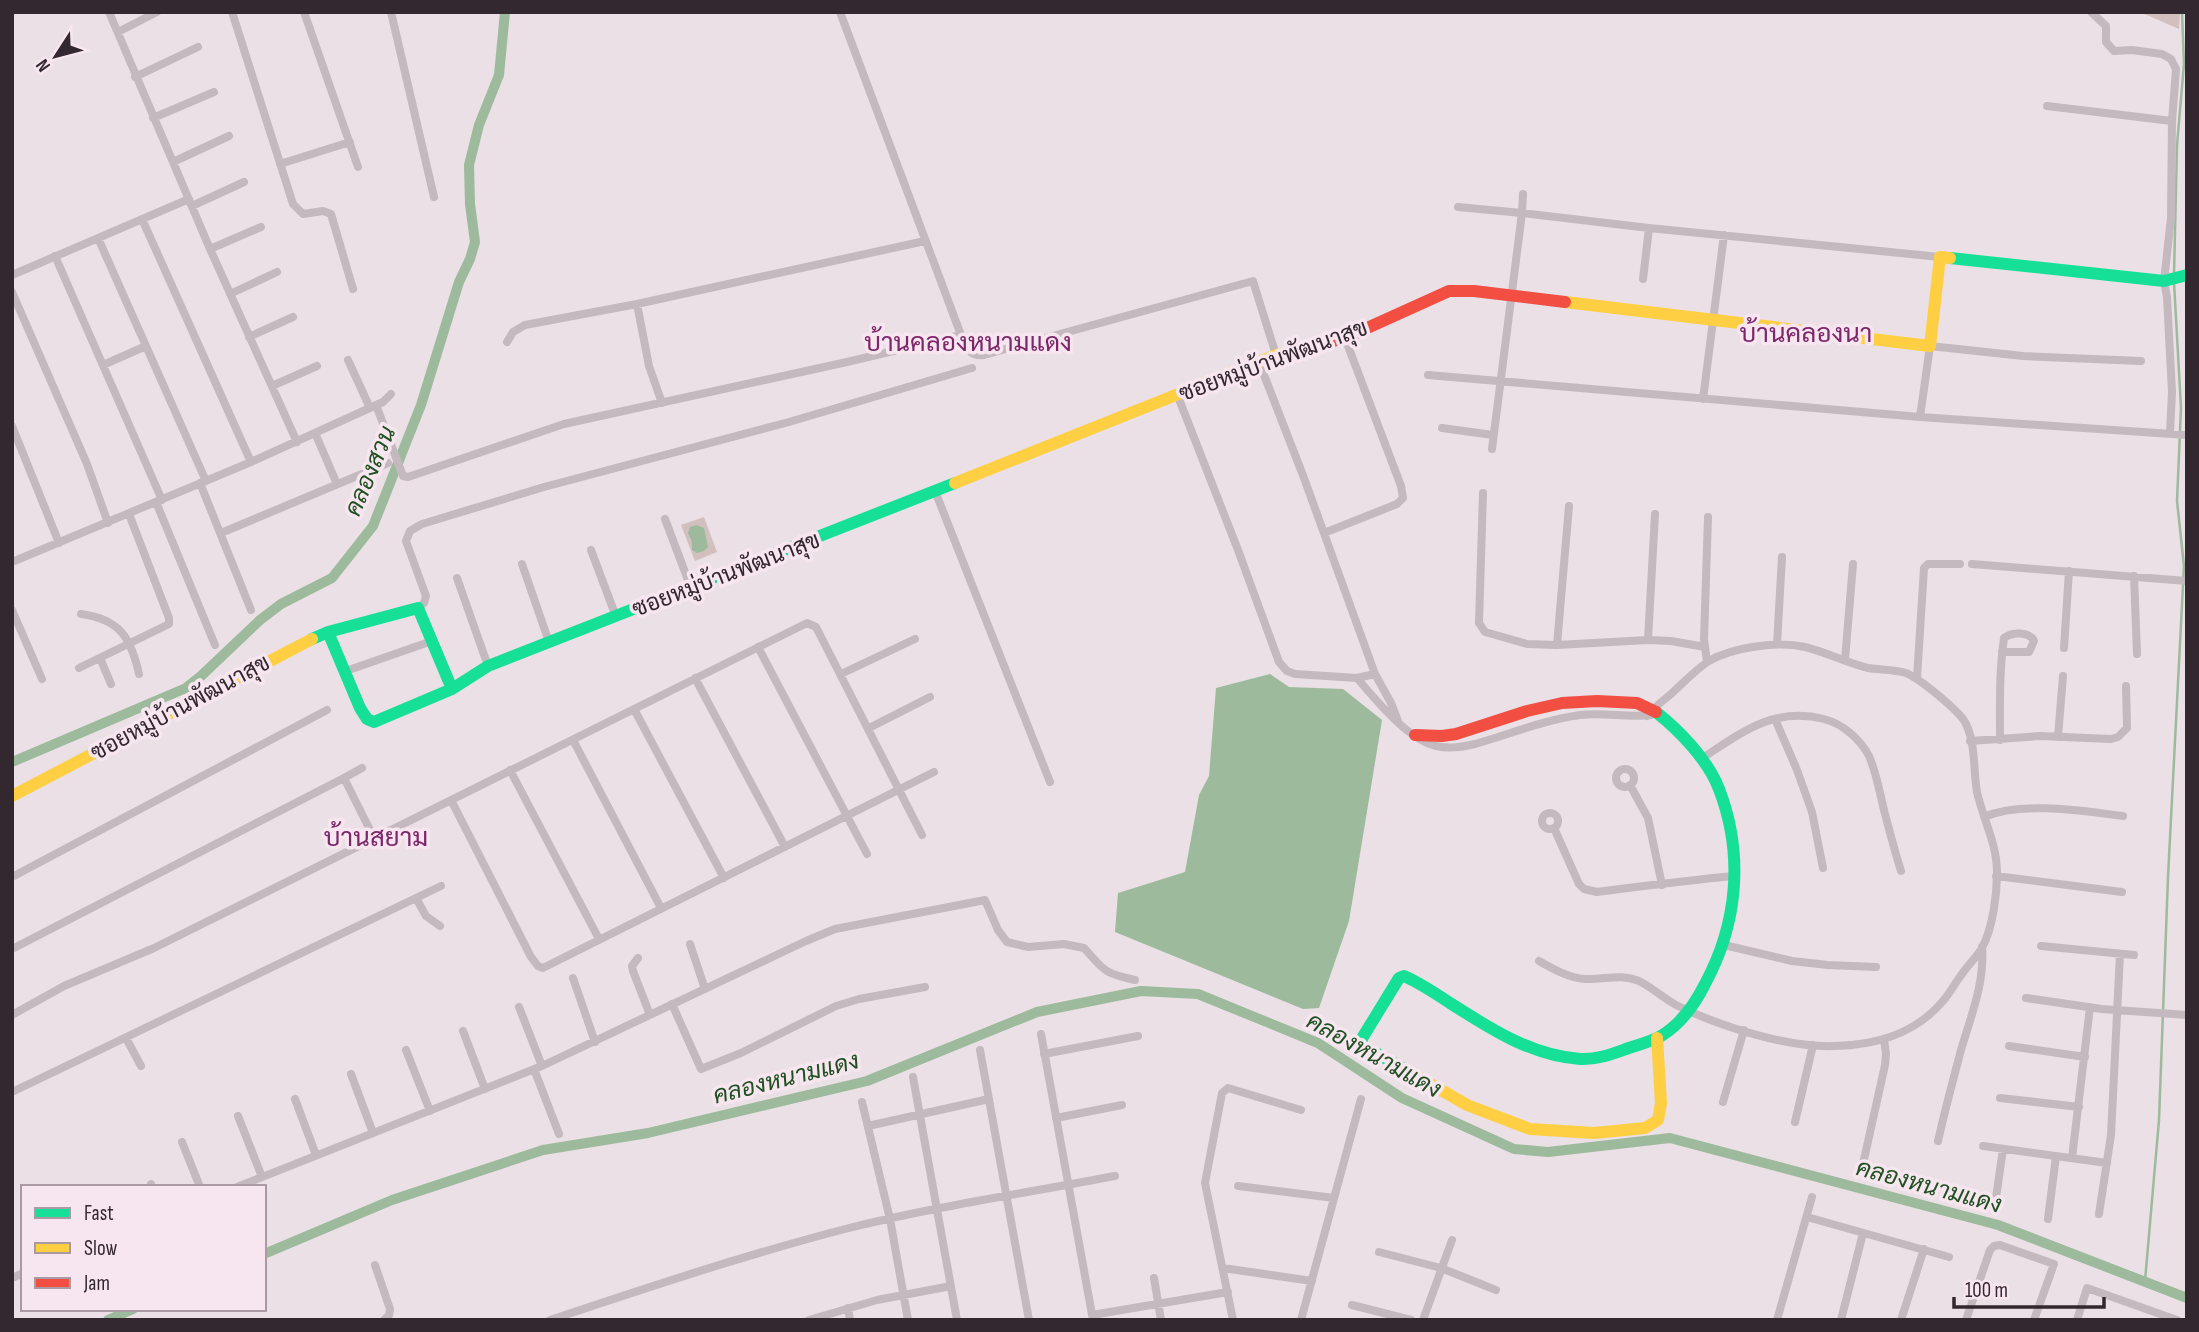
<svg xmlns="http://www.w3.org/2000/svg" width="2199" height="1332" font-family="'Sofia Sans Condensed',Sarabun,sans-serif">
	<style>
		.green { fill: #d1c0bd }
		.water { fill: #9dba9c }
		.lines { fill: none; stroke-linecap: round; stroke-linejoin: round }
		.stream { stroke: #9dba9c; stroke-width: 2.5 }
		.canal { stroke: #9dba9c; stroke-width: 10 }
		.street { stroke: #c3b9bf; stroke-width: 8 }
		.fast { stroke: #16e098; stroke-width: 12 }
		.slow { stroke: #ffcf43; stroke-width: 12 }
		.jam { stroke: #f24e42; stroke-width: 12 }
		.labels { text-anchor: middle; stroke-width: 7; stroke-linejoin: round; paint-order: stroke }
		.street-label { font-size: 23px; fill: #332730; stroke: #f7e6ef }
		.water-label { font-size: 24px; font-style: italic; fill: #205122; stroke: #f7e6ef }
		.quarter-label { font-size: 26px; fill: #7c276a; stroke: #f7e6ef }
	</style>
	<rect width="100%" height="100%" fill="#eae0e5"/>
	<!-- green -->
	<path class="green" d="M2140,12h40l-1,17z
		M704,517l13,35 -22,9 -14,-36z"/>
	<!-- water -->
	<path class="water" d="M696,525l8,3 4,19 -4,4 -7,2 -5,-3v-8l-4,-9 2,-6z
		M1270,674l19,13 54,2 39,31 -33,201 -30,87 -16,1 -188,-77 3,-39 67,-21 14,-77 10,-19 7,-88z"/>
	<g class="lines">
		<!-- stream -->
		<path class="stream" d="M2174,275l3,-130 7,-81 -2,-52
			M2145,1281l14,-161 9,-243 16,-311 -7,-65 4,-93 -7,-126"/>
		<!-- canal -->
		<path class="canal" d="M12,762l174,-74 15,-12 59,-56 21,-16 51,-26 41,-52 48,-121 38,-123 11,-23 5,-17 -5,-38 -1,-39 10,-40 20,-50 6,-63
			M264,1254l128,-54 151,-50 105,-17 219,-52 170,-69 104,-21 57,3 120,49 84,55 112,51 34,3 122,-14 328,87 189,73
			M108,1320l25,-11"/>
		<!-- street -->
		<path class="street" d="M109,12l101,237 87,193
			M232,12l61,192 10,10 20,-3 8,3 22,75
			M304,12l54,155
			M391,12l43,185
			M840,12l121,323c5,12 8,22 23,20l269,-74 23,74
			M2091,12l15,14v16l8,9 18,-1 30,4 9,5 5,10 -4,52 -1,97 -7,63 3,16 5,95 -2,41
			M118,32l39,-20
			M135,77l63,-30
			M2047,106l125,15
			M153,118l61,-26
			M173,162l56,-26
			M280,164l70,-22
			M192,206l52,-24
			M1458,207l64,6 1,-19
			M142,219l109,243
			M98,238l108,243
			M210,249l51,-22
			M55,256l107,244
			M12,275l177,-76
			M1643,279l6,-51
			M12,292l75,172 21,59
			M230,294l47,-22
			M637,304l12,62 13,37
			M249,337l44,-20
			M507,342l6,-10 12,-7 112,-21 288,-63
			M348,360l22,48
			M1259,362l45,116 71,196
			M103,365l43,-19
			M1428,375l492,42 267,18
			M272,386l45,-20
			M1177,394l61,156 41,112 8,9 8,3 62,4 18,-4 16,29 7,18
			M1703,399l21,-164
			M376,405l27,71 5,1 156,-53 283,-62 114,-27
			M1920,417l10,-71 93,10 118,5
			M12,426l47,117
			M1442,428l51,7
			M315,433l22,51
			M1492,449l30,-236 127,15 291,29
			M200,483l51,127
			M935,491l115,291
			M1483,493l-4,130 6,9 42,12 30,1 91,-5 23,1 34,6
			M156,502l59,143
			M665,519l26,69
			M221,533l167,-70
			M1324,533l73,-29 6,-6 -2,-12 -56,-148
			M591,550l24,64 -1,4
			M12,562l239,-100 132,-60 8,-8
			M522,564l27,78
			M1972,564l215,17
			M2134,576l3,78
			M457,578l31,88
			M418,608l6,-5 2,-7 -20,-55 4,-10 12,-7 122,-37 245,-65 183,-54
			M12,610l30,69
			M81,614c39,5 50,24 58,60
			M1648,640l7,-126
			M1777,644l5,-87
			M1557,645l12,-139
			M758,647l109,207
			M2064,648l5,-77
			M100,658l11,26
			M1845,660l8,-96
			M1707,662l-3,-23 4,-122
			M79,668l90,-44v-6l-40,-104
			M343,672l89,-31
			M841,674l74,-35
			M695,678l90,169
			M1357,678c18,21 51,62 79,68 13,3 27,1 39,-2 35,-10 69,-24 105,-29 24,-3 48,3 71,0
			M1917,678l7,-110 4,-4h32
			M634,709l90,169
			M1775,719l22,51 15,42 11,56
			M869,728l61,-31
			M2058,737l5,-61
			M573,740l88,168
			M2000,740c0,-34 -1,-68 4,-102 8,-6 25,-7 30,3l-5,11h-27
			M1970,741l70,-5 71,3 7,-2 9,-9 -1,-42
			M1701,759c40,-26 73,-53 123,-40 19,5 36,20 45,37 8,18 11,39 16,58 5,19 10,38 16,57
			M1616 778a9 9 0 1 1 18 0a9 9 0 1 1-18 0Z
			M510,770l89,169
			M344,778l18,-10
			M1630,785l18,33 14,67
			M451,800l80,157 7,9 5,2 391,-196
			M1542 821a8 8 0 1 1 16 0a8 8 0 1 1-16 0Z
			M1984,817c38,-16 98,-6 139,-1
			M1554,828l25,56 5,5 13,3c46,-6 91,-12 138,-16
			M1996,876l126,16
			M12,877l315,-167
			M416,898l10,18 14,10
			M690,944l15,45
			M1724,945l68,16 36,4 48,2
			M2041,946l93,9
			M12,949l332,-171 30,60
			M638,958l-6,8 1,5 17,44
			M1539,961c14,8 30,17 46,18 19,1 35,-6 54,2 14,7 24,17 37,24 43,21 111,43 159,41 42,-1 80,-12 108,-45 7,-8 12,-18 19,-27 6,-9 15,-17 20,-26 11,-21 15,-53 15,-76 0,-28 -14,-53 -20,-80 -4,-22 -1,-50 -12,-70 -7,-12 -46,-44 -59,-49 -13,-4 -25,-3 -38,-5 -21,-5 -42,-16 -63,-21 -27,-6 -72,0 -96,14 -14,9 -26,22 -38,33 -8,7 -17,13 -24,22
			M573,978l22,64
			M2026,998l76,11 85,6
			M672,1004l29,65 40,-16 95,-47 23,-7 66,-12
			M519,1007l23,59
			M12,1015l52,-29 90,-38 653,-325 9,4 106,208
			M463,1031l22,58
			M1041,1034l52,286
			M126,1038l15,28
			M2009,1046l76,11
			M406,1050l24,61
			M980,1050l49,270
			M1044,1054l94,-18
			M534,1069l25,65
			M351,1074l22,59
			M913,1077l44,243
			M12,1092l429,-206
			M2000,1098l79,9
			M295,1099l21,56
			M862,1102l28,117 18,101
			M1723,1102l21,-72
			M238,1116l24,61
			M1056,1118l66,-13
			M1795,1122l18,-77
			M868,1126l121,-27
			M1938,1141c7,-31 15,-61 23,-91 10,-34 24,-68 21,-103
			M182,1142l18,45
			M1983,1146l124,17
			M2072,1158l18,-151
			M1863,1164l22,-99 1,-11 -2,-14
			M151,1184l1,3
			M1238,1186l96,12
			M237,1187l305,-121 264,-125 29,-12 150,-29 13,30 9,12 21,5 36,-3 20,4c21,23 19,25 51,32
			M1995,1205l8,-56
			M2099,1214l12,-79 9,-181
			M1807,1217l142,40
			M2048,1219l8,-63
			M1379,1252l62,16 55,22
			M375,1265l15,44 -1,6 -5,5
			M1223,1268l89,13
			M12,1278l11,-5
			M1154,1278l7,42
			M1352,1305l59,15
			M848,1308l2,12
			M1092,1315l136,-23
			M550,1320c99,-33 198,-66 299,-92 88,-22 177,-35 266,-52
			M809,1320l68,-20 74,-14
			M1233,1320l-28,-137 17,-90 6,-5 73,22
			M1301,1320l60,-221
			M1423,1320l29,-80
			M1777,1320l35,-123
			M1841,1320l22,-87
			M1901,1320l23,-71
			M1966,1320l24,-70 4,-4 6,-1 54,19 -20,56
			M2077,1320l10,-32 90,32"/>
		<!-- fast -->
		<path class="fast" d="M1950,258l214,23 23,-6
			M328,632l32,76 7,11 7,3 78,-33 36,-23 467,-183
			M312,639l16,-7 90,-24 34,81
			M1413,1074l-51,-29 -1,-5 38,-62 5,-2c16,7 31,17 46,27 39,25 82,53 130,56 16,1 32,-5 46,-10 12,-4 24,-7 35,-13 20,-12 34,-32 44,-52 33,-61 39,-130 14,-195 -11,-29 -39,-58 -63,-77"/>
		<!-- slow -->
		<path class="slow" d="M1565,302l365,44 10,-89 10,1
			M955,483l321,-128 30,-7
			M12,796l300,-157
			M1413,1074l54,31 63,24 64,4 51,-5 13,-8 3,-17 -4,-65"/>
		<!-- jam -->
		<path class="jam" d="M1306,348l39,-10 104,-47h25l91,11
			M1415,735l27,1 14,-2 71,-23 35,-8 35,-2 40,2 19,9"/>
	</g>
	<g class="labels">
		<!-- street labels -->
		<g class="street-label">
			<text transform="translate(1273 360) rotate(-20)" y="8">ซอยหมู่บ้านพัฒนาสุข</text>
			<text transform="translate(726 574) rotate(-21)" y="8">ซอยหมู่บ้านพัฒนาสุข</text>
			<text transform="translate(180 707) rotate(-28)" y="8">ซอยหมู่บ้านพัฒนาสุข</text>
		</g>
		<!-- water labels -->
		<g class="water-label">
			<text transform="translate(370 471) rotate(-67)" y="8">คลองสวน</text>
			<text transform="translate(1374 1055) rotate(29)" y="8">คลองหนามแดง</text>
			<text transform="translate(786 1078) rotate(-14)" y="8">คลองหนามแดง</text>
			<text transform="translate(1929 1186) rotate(15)" y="8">คลองหนามแดง</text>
		</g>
		<!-- quarter labels -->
		<g class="quarter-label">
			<text x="1806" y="342">บ้านคลองนา</text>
			<text x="968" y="351">บ้านคลองหนามแดง</text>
			<text x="376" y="846">บ้านสยาม</text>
		</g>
	</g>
	<!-- border -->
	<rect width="2199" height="1332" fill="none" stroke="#332730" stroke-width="28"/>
	<!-- legend -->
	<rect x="21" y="1185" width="245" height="126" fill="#f7e6ef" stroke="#a99aa3" stroke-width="2"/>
	<rect x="35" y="1208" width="35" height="10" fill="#16e098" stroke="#a99aa3" stroke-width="2"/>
	<text x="84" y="1220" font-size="21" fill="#332730">Fast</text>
	<rect x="35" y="1243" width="35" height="10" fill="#ffcf43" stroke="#a99aa3" stroke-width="2"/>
	<text x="84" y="1255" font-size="21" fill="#332730">Slow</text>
	<rect x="35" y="1278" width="35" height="10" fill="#f24e42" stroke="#a99aa3" stroke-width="2"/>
	<text x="84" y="1290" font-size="21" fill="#332730">Jam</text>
	<!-- north arrow -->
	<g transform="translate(56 56) rotate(234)" stroke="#f7e6ef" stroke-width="5" paint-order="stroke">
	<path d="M0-5L12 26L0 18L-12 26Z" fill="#332730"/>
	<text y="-10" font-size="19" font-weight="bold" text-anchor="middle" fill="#332730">N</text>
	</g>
	<!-- scale -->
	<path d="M1954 1297v10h150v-10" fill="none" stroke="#332730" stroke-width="3.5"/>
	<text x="1965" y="1297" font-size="21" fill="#332730" stroke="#f7e6ef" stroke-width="5" paint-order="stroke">100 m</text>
</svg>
